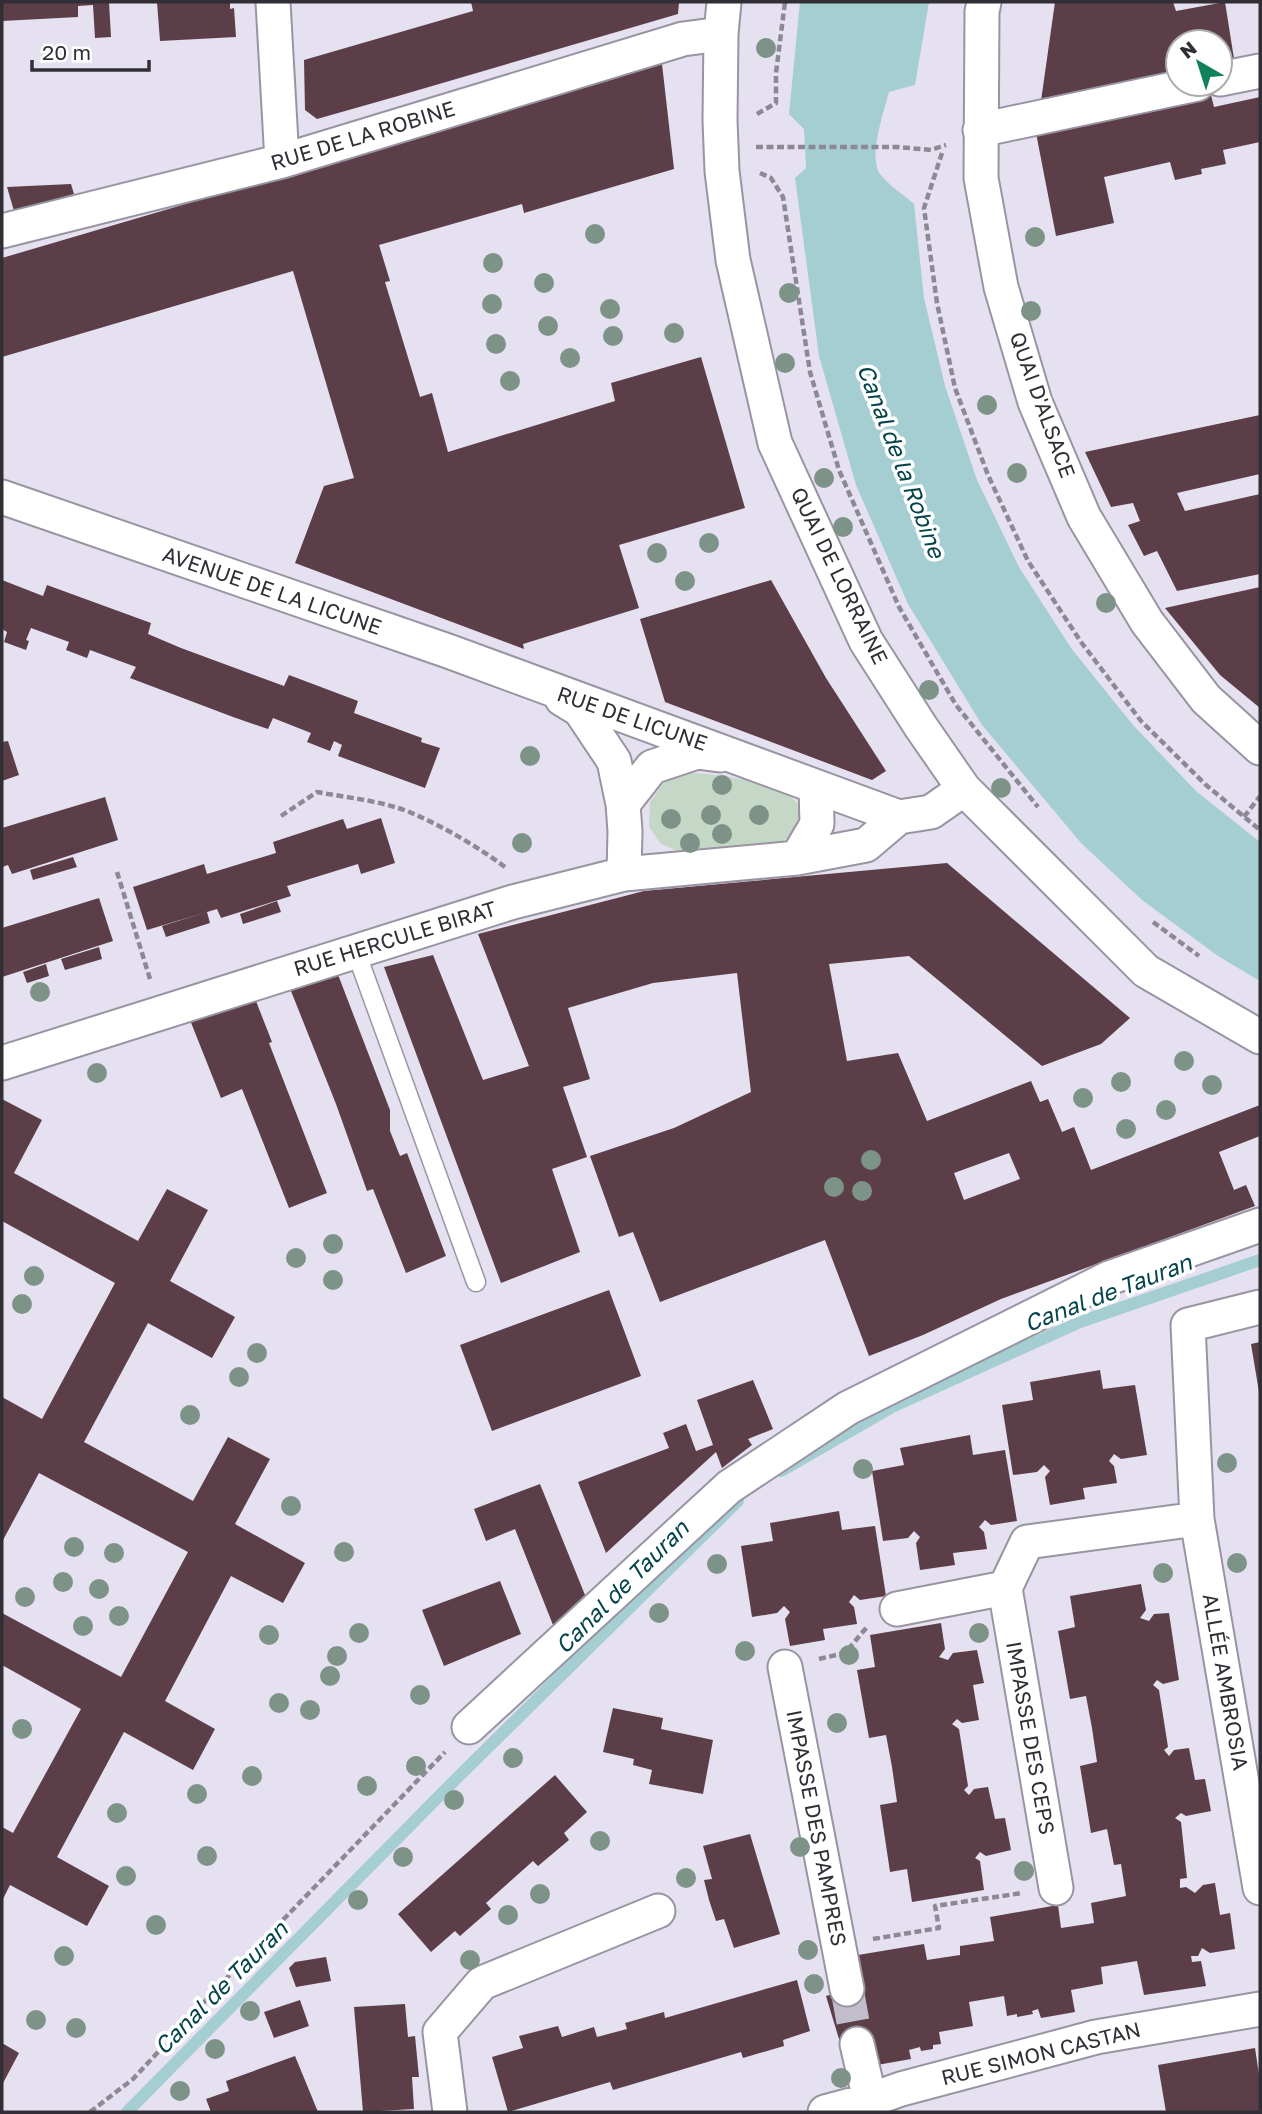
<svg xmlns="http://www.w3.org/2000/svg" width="1262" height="2114" font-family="'Golos Text',sans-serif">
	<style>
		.green { fill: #c5d8c8 }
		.water { fill: #a5ced2 }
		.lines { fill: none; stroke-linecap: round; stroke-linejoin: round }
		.stream { stroke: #a5ced2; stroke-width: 12 }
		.building { fill: #5b3e47; fill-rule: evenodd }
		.street-tunnel { stroke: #c2bdcb; stroke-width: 33; stroke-dasharray: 33 17; stroke-linecap: butt }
		.lane-casing { stroke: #9994a2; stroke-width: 21 }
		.street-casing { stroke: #9994a2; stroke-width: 37 }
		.path { stroke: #8d8994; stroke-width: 4.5; stroke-dasharray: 7 3.5; stroke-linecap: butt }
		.lane { stroke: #fff; stroke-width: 18 }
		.street { stroke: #fff; stroke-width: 33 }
		.tree { fill: #7e9388 }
		.labels { text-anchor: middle; stroke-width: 7; stroke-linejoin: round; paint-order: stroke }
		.street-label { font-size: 21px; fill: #312f35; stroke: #fff }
		.water-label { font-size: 23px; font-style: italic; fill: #04444a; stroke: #fff }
	</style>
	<rect width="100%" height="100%" fill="#e6e1f1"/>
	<!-- green -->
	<path class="green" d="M691,773c26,1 115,10 111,46 -2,12 -10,17 -21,23l-96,12 -24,-10 -12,-17 1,-25 15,-21z"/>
	<!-- water -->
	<path class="water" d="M800,2h129l-14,83 -26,7c-5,20 -21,64 -9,82 8,11 24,21 34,30l10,94 21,88 32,94 42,87 52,81 62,77 63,66 64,51v139l-42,-25 -76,-56 -61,-57 -99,-118 -74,-121 -52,-119 -37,-129 -24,-178 11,-10 -2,-39 -15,-15z"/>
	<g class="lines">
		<!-- stream -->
		<path class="stream" d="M781,1471l111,-64 188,-85 180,-62
			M127,2112l329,-333 282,-278"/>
	</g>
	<!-- building -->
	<path class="building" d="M2,2h107l2,35 -16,1 -2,-33 -15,1v11l-76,4z
		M157,2h73v7l4,-1 2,29 -76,4z
		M471,2h208l-1,12 -280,82 -81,23 -12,-9 -1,-50 169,-49z
		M1055,2h118l3,9 49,-9 10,63 -15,3v-26h-42v36l-138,30z
		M662,64l12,105 -150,44 -2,-9 -143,41 11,36 -5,1 35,115 12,-4 16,59 167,-51 -4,-18 90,-26 44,151 -126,37 20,63 -116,36 1,5 -229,-86 29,-77 30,-8 -61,-207 -291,86v-99z
		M1211,95l3,12 46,-10v45l-37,8 3,14 -25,5 1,5 -27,6 -5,-18 -66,15 10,46 -58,13 -20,-103z
		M71,184l3,10 -60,17 -7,-24z
		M1260,415v59l-83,19 8,18 75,-17v80l-83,17 -20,-40 -13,5 -16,-31 12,-4 -7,-18 -22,4 -26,-55z
		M2,580l41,16 4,-11 104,38 -3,11 33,14 103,38 5,-11 69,26 -4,12 68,25 -1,4 19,6 -15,40 -87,-32 4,-11 -8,-4 -4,10 -23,-9 4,-9 -38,-15 -5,11 -35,-12 -103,-39 6,-11 -46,-17 -3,8 -21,-8 3,-8 -38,-14 -5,12 3,1 -3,9 -22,-8 3,-10 -5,-3z
		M771,580l55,98 60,93 -14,9 -207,-78 -25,-83z
		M1260,587v121l-40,-33 -55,-67z
		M8,741l11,34 -17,6v-39z
		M105,797l13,43 -106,34 -4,-9 -6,2v-39z
		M381,818l14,45 -34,11 -3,-10 -71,22 4,10 -70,22 -4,-9 -70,21 -14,-43 71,-23 3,10 69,-21 -3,-11 70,-23 4,10z
		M73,857l4,10 -44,13 -3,-10z
		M947,863l183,155 -29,26 -59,22 -133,-110 -80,8 18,97 51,-8 29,68 104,-40 9,21 8,-3 14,33 12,-5 17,43 169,-65v31l-41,16 15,38 12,-5 9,21 -254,93 -78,36 -54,21 -44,-116 -165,62 -27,-70 -14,5 -29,-81 84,-28 77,-36 -14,-119 -84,10 -85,25 22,71 -27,8 24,70 -35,12 28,83 -79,31 -117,-316 49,-12 50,125 46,-14 -51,-132 166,-43zM1009,1153l11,26 -56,21 -10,-27z
		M99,898l14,43 -111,36v-49z
		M277,901l4,11 -38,12 -3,-10z
		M207,912l3,11 -44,14 -4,-11z
		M99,947l3,12 -37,11 -4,-11z
		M46,964l3,12 -22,7 -4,-11z
		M337,972l53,138v21l10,25 7,-3 39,103 -40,17 -33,-84 -6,2 -31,-87 -47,-118z
		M254,996l18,46 -3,1 58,150 -38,15 -47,-119 -21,9 -33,-83z
		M2,1099l40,21 -28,53 124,68 29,-52 41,21 -38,71 65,36 -23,41 -64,-35 -64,119 109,59 35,-64 42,22 -35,65 70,39 -22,40 -52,-27 -66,125 50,28 -22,41 -69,-38 -67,125 52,29 -22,40 -77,-41 -8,16v-74l11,6 68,-124 -79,-44v-52l119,64 67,-125 -149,-79 -37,69v-145l40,22 73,-136 -113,-62z
		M609,1290l32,86 -149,55 -32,-86z
		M1260,1342v50h-1l-8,-48z
		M1100,1370l3,19 32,-4 12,70 -26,4 -7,-5 -5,7 5,5 3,17 -34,5 2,11 -35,6 -5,-28 5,-6 -6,-6 -7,7 -24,3 -11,-70 31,-5 -3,-18z
		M753,1380l20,49 -25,10 4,6 -30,23 -6,-16 -110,101 -28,-71 91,-34 -6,-15 23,-9 10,27 17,-6 -16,-45z
		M970,1435l3,20 32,-5 12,71 -26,4 -6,-5 -6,7 5,5 3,17 -34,4 2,12 -35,5 -4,-27 4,-6 -6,-6 -6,7 -25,3 -11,-70 32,-6 -4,-17z
		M540,1484l45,111 -32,30 -38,-96 -29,12 -12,-32z
		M839,1511l3,19 33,-4 11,70 -26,4 -6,-5 -5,7 5,5 3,17 -34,5 2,11 -35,6 -5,-27 5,-7 -6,-6 -7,7 -25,4 -11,-71 32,-5 -3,-18z
		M500,1581l21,53 -77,32 -22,-56z
		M1141,1584l5,26 -6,8 9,3 5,-7 15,-1 10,67 -16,4 -6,-4 -4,5 6,5 9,57 -4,3 5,6 5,-6 15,-2 6,32 10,-1 6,32 -25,5 -5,-3 -6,5 6,4 6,56 -7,1v9l6,-1 9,6 8,-8 12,-2 5,32 10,-2 5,36 -25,4 -8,-5 -4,8h-7l1,6 9,-1 5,25 -62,9 -7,-34 -36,6 2,17 -32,6 4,22 -34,6 -3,-9 -6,2 1,3 -16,3v-3l-10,2 -3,-20 -35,6 4,24 -34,6 2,12 -8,1v4l-12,2 -1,-4 -11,3 2,9 -34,6 -35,-16 -16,-53 37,-12 -5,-29 66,-11 3,16 33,-5v-9l34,-5 -4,-24 68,-12 3,23 33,-5 -3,-20 35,-7 -5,-32 -7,1 -7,-36 -16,4 -11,-67 17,-4 -5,-34 -6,-32 -16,3 -12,-68 17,-4 -5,-31z
		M941,1623l4,26 -6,8 9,3 5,-7 24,-3 7,33 -11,2 6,35 -17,3 -5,-4 -5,5 7,5 9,57 -4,4 5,5 5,-6 14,-2 7,32 10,-1 6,32 -25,6 -6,-4 -5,6 5,3 4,29 -72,12 -5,-33 -17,3 -10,-67 17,-3 -5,-35 -6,-32 -17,3 -12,-68 18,-3 -5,-32z
		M613,1708l50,10 -2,11 52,11 -10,54 -54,-10 3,-14 -19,-5 1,-6 -31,-7z
		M555,1775l32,37 -23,21 5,7 -31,26 -5,-5 -47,42 5,6 -31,27 -5,-5 -24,21 -33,-38z
		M750,1834l30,100 -46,14 -10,-29 -8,2 -7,-21 -5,-20 8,-1 -9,-33z
		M326,1957l5,24 -35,6 -7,-19 6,-6z
		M797,1980l13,51 -27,9 1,6 -41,12 -2,-6 -128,38 -3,-8 -102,30 -16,-55 31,-9 -4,-12 39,-10 4,11 32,-10 3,10 30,-8 -2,-6 39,-11 1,6z
		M300,2000l9,26 -35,12 -10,-26z
		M405,2004l3,33 7,-1 4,41h-7l2,32 -51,3 -9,-105z
		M2,2043l17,10 -17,32z
		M1255,2048l5,33v31h-94l-8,-47z
		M295,2056l23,56h-107l-5,-13 23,-8 -3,-10z"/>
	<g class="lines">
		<!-- street-tunnel -->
		<path class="street-tunnel" d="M847,1989l10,55"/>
		<!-- lane casing -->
		<g class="lane-casing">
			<path id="lane" d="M356,952l120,330"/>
		</g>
		<!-- street casing -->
		<g class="street-casing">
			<path id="street" d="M273,2l9,159
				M724,2l-3,32 -1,86 2,51 11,89 42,183 91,198 55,86 43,62 182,182 114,66
				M984,2l-2,10 -1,166 20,109 34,115 49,115 63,105 59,77 54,49
				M1220,79l40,-8
				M980,130l217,-46
				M2,231l280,-70 401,-122 38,-5
				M2,497l446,154 451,166
				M562,699l18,11 34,51 9,43
				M797,858l20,-34 -1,-37
				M624,874l1,-43 -2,-27 29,-37 45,-15 23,3
				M2,1063l511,-161 111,-28 173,-16 69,-13 33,-28 32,-5 33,-23
				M1197,1519l-9,-194 72,-18
				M1005,1588l51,300
				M897,1609l108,-21 22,-46 170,-23 63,369
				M785,1667l62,322
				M469,1727l260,-240 119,-79 261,-130 151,-53
				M857,2044l13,56
				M450,2112l-10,-80 42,-49 176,-72
				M825,2112l45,-12 31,-11 195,-52 164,-28"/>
		</g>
		<!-- path -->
		<path class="path" d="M757,114l19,-11v-30l9,-71
			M756,147h142l33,3 15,-5
			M942,153l-18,55 13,95 18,85 33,87 40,86 53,81 60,79 65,64 54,45
			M760,173l11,5 12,19 27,175 29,98 60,137 57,98 82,102
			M281,816l36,-24c32,6 68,9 97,22 32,14 64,33 91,53
			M1244,817l16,-21
			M117,872l33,107
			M1153,922l46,34
			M819,1659l26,-6 22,-26
			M873,1939l66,-11 -4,-22 87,-13
			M90,2112l43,-33 90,-97 222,-230"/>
		<!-- lane -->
		<use href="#lane" class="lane"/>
		<!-- street -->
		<use href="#street" class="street"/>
	</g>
	<!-- trees -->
	<g class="tree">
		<circle cx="766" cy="48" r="10"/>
		<circle cx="595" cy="234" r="10"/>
		<circle cx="1035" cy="237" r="10"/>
		<circle cx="493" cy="263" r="10"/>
		<circle cx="544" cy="283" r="10"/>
		<circle cx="789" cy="293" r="10"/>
		<circle cx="492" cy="304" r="10"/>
		<circle cx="610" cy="309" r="10"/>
		<circle cx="1031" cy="311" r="10"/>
		<circle cx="548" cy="326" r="10"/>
		<circle cx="674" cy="333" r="10"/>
		<circle cx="613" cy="336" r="10"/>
		<circle cx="496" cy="344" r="10"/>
		<circle cx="570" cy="358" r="10"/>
		<circle cx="785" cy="363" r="10"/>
		<circle cx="510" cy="381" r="10"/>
		<circle cx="987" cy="405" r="10"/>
		<circle cx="1017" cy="473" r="10"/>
		<circle cx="824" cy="478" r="10"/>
		<circle cx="843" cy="527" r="10"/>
		<circle cx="709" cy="543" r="10"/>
		<circle cx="657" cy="553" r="10"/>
		<circle cx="685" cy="581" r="10"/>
		<circle cx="1106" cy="603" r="10"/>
		<circle cx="929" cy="690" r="10"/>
		<circle cx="530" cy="756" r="10"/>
		<circle cx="722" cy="785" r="10"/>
		<circle cx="1001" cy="788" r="10"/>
		<circle cx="711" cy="815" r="10"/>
		<circle cx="759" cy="815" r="10"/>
		<circle cx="671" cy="819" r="10"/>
		<circle cx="722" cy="834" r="10"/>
		<circle cx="522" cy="843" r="10"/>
		<circle cx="690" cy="843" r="10"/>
		<circle cx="40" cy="992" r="10"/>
		<circle cx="1184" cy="1061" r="10"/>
		<circle cx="97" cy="1073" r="10"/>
		<circle cx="1121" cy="1082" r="10"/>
		<circle cx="1212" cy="1085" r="10"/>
		<circle cx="1083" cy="1098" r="10"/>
		<circle cx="1166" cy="1110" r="10"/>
		<circle cx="1126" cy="1129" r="10"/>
		<circle cx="871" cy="1160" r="10"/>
		<circle cx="834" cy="1187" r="10"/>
		<circle cx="862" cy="1191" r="10"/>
		<circle cx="333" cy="1244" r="10"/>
		<circle cx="296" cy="1258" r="10"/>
		<circle cx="34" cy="1276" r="10"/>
		<circle cx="333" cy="1280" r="10"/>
		<circle cx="22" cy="1304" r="10"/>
		<circle cx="257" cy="1353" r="10"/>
		<circle cx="239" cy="1377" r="10"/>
		<circle cx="190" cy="1415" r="10"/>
		<circle cx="1227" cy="1463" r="10"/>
		<circle cx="863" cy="1469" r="10"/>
		<circle cx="291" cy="1506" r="10"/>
		<circle cx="74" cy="1547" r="10"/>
		<circle cx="344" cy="1552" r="10"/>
		<circle cx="114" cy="1553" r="10"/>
		<circle cx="1237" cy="1563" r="10"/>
		<circle cx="717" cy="1564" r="10"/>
		<circle cx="1163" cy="1573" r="10"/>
		<circle cx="63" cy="1582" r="10"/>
		<circle cx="99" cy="1589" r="10"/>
		<circle cx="25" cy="1597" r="10"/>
		<circle cx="659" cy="1613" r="10"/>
		<circle cx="119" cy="1616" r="10"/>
		<circle cx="83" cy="1626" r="10"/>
		<circle cx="359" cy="1633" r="10"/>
		<circle cx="979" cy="1633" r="10"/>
		<circle cx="269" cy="1635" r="10"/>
		<circle cx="745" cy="1651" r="10"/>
		<circle cx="849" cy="1655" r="10"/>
		<circle cx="337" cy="1656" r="10"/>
		<circle cx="330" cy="1676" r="10"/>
		<circle cx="420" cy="1695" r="10"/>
		<circle cx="279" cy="1703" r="10"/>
		<circle cx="310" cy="1710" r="10"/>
		<circle cx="837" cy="1723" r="10"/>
		<circle cx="22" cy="1729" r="10"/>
		<circle cx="513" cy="1758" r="10"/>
		<circle cx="416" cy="1766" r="10"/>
		<circle cx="252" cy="1776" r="10"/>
		<circle cx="367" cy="1786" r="10"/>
		<circle cx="197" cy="1794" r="10"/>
		<circle cx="454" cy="1800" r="10"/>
		<circle cx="117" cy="1813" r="10"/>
		<circle cx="600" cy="1841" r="10"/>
		<circle cx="800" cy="1847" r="10"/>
		<circle cx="207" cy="1856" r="10"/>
		<circle cx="403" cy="1857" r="10"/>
		<circle cx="1024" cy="1871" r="10"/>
		<circle cx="126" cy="1876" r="10"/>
		<circle cx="686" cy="1878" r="10"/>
		<circle cx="540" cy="1894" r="10"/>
		<circle cx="358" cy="1900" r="10"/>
		<circle cx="508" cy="1915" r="10"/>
		<circle cx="156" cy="1925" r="10"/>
		<circle cx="808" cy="1950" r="10"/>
		<circle cx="64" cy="1956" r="10"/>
		<circle cx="470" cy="1960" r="10"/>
		<circle cx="814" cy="1984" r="10"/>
		<circle cx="250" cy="2011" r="10"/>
		<circle cx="36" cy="2020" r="10"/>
		<circle cx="76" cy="2028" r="10"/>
		<circle cx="215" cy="2049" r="10"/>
		<circle cx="841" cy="2078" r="10"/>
		<circle cx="180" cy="2091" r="10"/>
	</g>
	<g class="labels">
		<!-- street labels -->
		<g class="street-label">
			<text transform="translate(363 136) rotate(-17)" y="7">RUE DE LA ROBINE</text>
			<text transform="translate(1042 405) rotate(70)" y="7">QUAI D'ALSACE</text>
			<text transform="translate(839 576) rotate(64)" y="7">QUAI DE LORRAINE</text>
			<text transform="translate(272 591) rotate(19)" y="7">AVENUE DE LA LICUNE</text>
			<text transform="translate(632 719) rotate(19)" y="7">RUE DE LICUNE</text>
			<text transform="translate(395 939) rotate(-17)" y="7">RUE HERCULE BIRAT</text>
			<text transform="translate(1225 1682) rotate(80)" y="7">ALLÉE AMBROSIA</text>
			<text transform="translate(1030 1738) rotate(80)" y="7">IMPASSE DES CEPS</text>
			<text transform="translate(816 1828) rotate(79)" y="7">IMPASSE DES PAMPRES</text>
			<text transform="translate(1041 2054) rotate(-14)" y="7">RUE SIMON CASTAN</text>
		</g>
		<!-- water labels -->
		<g class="water-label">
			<text transform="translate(901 461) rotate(69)" y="8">Canal de la Robine</text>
			<text transform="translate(1108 1293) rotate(-21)" y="8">Canal de Tauran</text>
			<text transform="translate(622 1587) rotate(-45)" y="8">Canal de Tauran</text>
			<text transform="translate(221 1988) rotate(-45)" y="8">Canal de Tauran</text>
		</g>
	</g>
	<!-- border -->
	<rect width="1262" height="2114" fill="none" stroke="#312f35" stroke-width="7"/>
	<!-- north arrow -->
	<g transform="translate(1199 63) rotate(321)"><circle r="33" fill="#ffffff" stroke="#adacae" stroke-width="2"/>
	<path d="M0-5L12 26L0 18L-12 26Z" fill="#10805d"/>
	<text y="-10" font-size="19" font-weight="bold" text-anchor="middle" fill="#312f35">N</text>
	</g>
	<!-- scale -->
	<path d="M32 60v10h117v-10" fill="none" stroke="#312f35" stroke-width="3.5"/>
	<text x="42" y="60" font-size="21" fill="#312f35" stroke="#ffffff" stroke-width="5" paint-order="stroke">20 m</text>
</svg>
